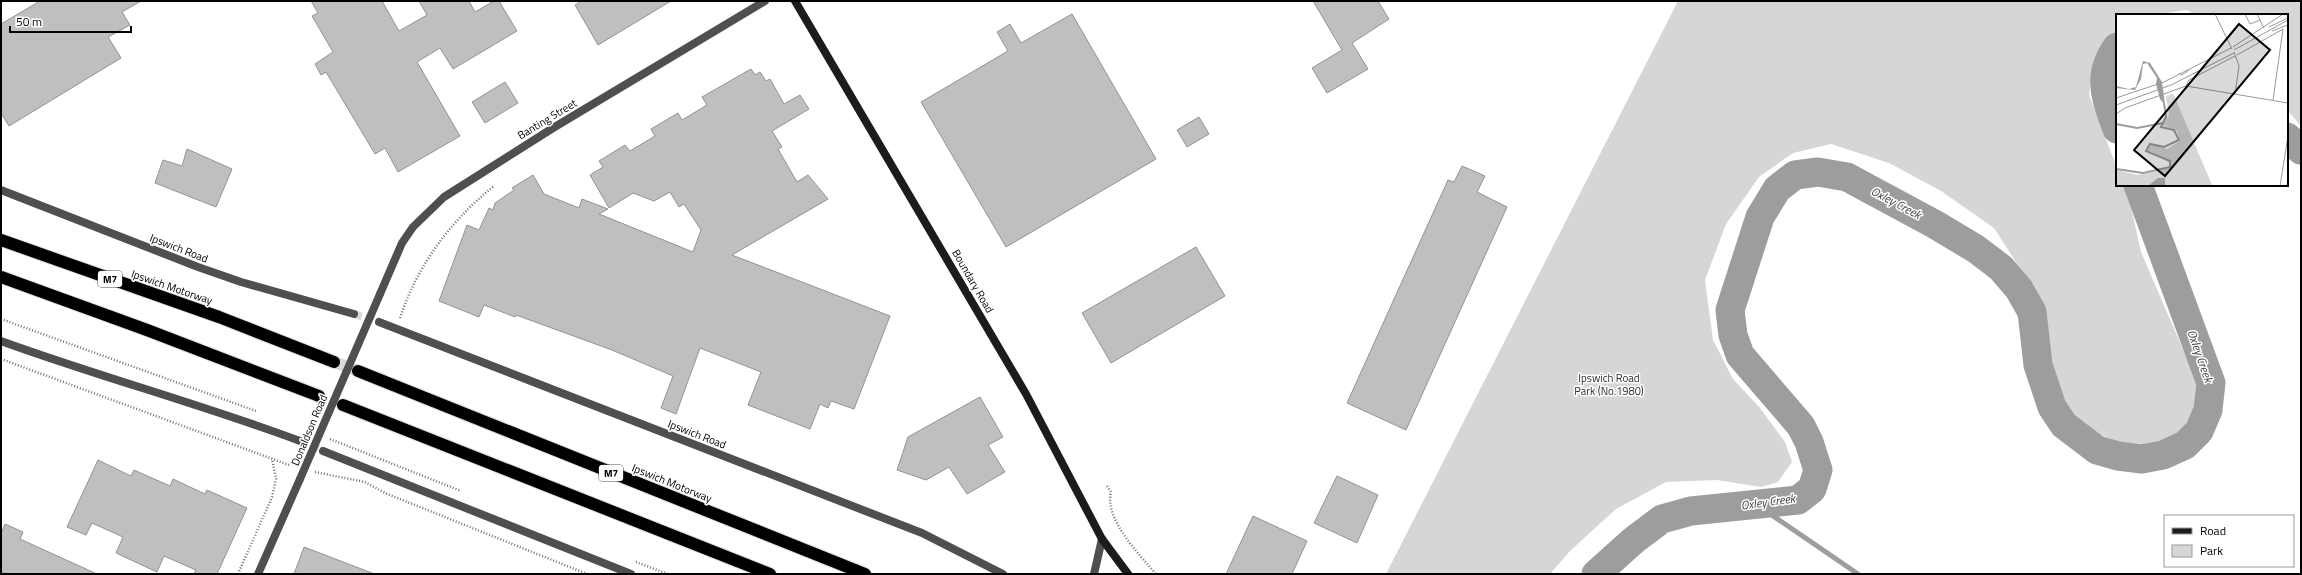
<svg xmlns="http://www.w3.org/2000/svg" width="2302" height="575" font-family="'Titillium Web',sans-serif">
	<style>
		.green { fill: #d6d6d6 }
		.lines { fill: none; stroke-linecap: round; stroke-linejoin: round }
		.stream { stroke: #9d9d9d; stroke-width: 5 }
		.river { stroke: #9d9d9d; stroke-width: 29 }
		.building { fill: #bfbfbf; stroke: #939393 }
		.street-tunnel { stroke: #d9d9d9; stroke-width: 8; stroke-dasharray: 8 4; stroke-linecap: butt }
		.highway-tunnel { stroke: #d9d9d9; stroke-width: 12; stroke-dasharray: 12 6; stroke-linecap: butt }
		.highway-casing { stroke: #dbdbdb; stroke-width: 14 }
		.path { stroke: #717171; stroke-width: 2.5; stroke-dasharray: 1 2; stroke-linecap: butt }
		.street { stroke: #4f4f4f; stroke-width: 8 }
		.secondary { stroke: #1c1c1c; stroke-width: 8 }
		.highway { stroke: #000; stroke-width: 12 }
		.street-bridge { stroke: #4f4f4f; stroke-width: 8 }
		.labels { text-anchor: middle; stroke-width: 3; stroke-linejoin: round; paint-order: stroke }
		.shield { fill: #fff; stroke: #4c4c4c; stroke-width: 1 }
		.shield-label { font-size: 10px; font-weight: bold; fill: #000 }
		.street-label { font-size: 11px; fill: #000; stroke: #fff }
		.park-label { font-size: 11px; fill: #2d2d2d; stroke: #fff }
		.water-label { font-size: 12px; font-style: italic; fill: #3e3e3e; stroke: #fff }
		.inset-river { fill: none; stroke: #9d9d9d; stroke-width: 2 }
		.inset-road { fill: none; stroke: #999; stroke-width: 1 }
		.view { fill: #000; fill-opacity: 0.15; stroke: #000; stroke-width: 2 }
		.inset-edge { fill: none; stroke: #000; stroke-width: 2 }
	</style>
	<rect width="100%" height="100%" fill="#fff"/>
	<!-- green -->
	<path class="green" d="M1678,1h623v125l-14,-16v-95h-92l-8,-5 -35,5h-35v15l-13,14 -10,16 -5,35 28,73v17h6l7,17 11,50 50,116 8,24 -1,21 -11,16 -19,13 -12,3 -38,-3 -24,-10 -15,-9 -14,-17 -10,-18 -9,-69 -9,-24 -43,-67 -53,-37 -52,-28 -58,-19 -38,9 -34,24 -33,47 -21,56 8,60 20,39 27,29 25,34 7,20 -14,20 -17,5 -44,-7 -51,2 -50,27 -46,42 -20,23h-164z"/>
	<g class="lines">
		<!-- stream -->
		<path class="stream" d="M1757,505l101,69"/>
		<!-- river -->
		<path class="river" d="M2117,47c-21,29 -11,52 0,82
			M2287,137l14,13
			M1596,574l38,-34 28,-21 29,-8 107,-11 14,-11 6,-19 -9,-28 -8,-16 -61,-71 -7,-20 -3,-25 30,-93 17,-28 18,-14 23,-3 29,5 89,48 40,24 25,19 18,21 13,23 6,53 14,42 12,18 33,25 21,6 24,3 21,-4 22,-10 14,-14 9,-21 3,-27 -73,-198"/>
	</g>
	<!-- building -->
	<path class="building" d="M40,1h101l-19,11 8,13 -22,12 13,21 -112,68 -8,-13v-89z
		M311,1h71l17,30 28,-16 -8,-14h50l6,11 19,-11h5l18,30 -64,38 -13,-21 -23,14 43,74 -62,36 -13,-24 -10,6 -49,-82 -5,3 -6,-11 18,-12 -21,-36 6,-3z
		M582,1h89l-73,44 -23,-40z
		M1313,1h65l11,18 -37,24 16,26 -41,24 -15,-25 30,-18z
		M1072,14l84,145 -150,88 -85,-145 87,-51 -11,-19 13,-8 11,19z
		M751,69l4,6 5,-3 6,9 4,-2 14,25 16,-9 9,14 -37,22 10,16 -4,2 19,33 11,-7 20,24 -96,56 158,61 -36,93 -23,-8 -3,7 -8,-4 -10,25 -62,-24 13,-33 -61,-24 -24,66 -15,-6 12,-32 -61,-26 -96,-35 -1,2 -31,-12 -5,12 -40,-16 28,-76 12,5 10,-22 4,2 2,-7 19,-13 -2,-2 21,-13 11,19 35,14 3,-9 26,10 -9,5 94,38 8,-22 -17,-26 -5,3 -9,-15 -16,9 -21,-8 -24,15 -19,-33 13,-8 -4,-6 26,-16 5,6 25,-15 -4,-7 27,-16 4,7 25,-15 -5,-8z
		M505,82l13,21 -33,20 -13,-21z
		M1199,117l10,17 -22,13 -10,-17z
		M187,149l45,20 -16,38 -61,-24 8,-23 19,6z
		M1462,166l23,10 -8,16 30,15 -101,223 -59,-27 101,-223 6,2z
		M1196,247l29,49 -114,67 -29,-50z
		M980,397l23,40 -15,8 17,27 -38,22 -18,-27 -23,13 -29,-10 11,-33z
		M98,460l33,16 3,-6 36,16 3,-7 32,15 2,-4 40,18 -30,66h-23l2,-4 -32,-14 -7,16 -41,-19 7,-16 -31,-14 -6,12 -19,-8z
		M1337,476l41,19 -21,48 -43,-20z
		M1253,516l54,25 -15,33h-66z
		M5,524l18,8 -3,7 77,35h-90l-6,-3v-37z
		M304,547l68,26 -1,1h-77z"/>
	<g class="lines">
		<!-- street-tunnel -->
		<path class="street-tunnel" d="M354,314l25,8
			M300,441l23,10"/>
		<!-- highway-tunnel -->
		<path class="highway-tunnel" d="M334,362l24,9"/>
		<!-- highway casing -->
		<g class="highway-casing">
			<path id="highway" d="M1,240l218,77 115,45
				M1,277l146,53 172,66
				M358,371l507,203
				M343,405l427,169"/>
		</g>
		<!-- path -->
		<path class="path" d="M400,318c17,-52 51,-98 94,-132
			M1,319l255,92
			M1,359l288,106
			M330,439l131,52
			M315,472l50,10 20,11 202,81
			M1107,486l4,6c-7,27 28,62 45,82
			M636,562l32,12
			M238,574l34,-77 4,-18 -4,-20"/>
		<!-- street -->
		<path class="street" d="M1,190l197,77 43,15 113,32
			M380,294l22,-51 11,-16 31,-30 109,-69 212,-127
			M379,322l543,211 81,41
			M1,341c99,36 200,63 299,100
			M323,451l308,123
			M258,574l42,-95
			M1094,574l8,-35"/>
		<!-- secondary -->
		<path class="secondary" d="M795,1l231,393 76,145 26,35"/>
		<!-- highway -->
		<use href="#highway" class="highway"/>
		<!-- street-bridge -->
		<path class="street-bridge" d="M300,479l80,-185"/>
	</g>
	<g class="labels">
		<!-- shield labels -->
		<g class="shield">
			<rect x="98" y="271" width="24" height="16" rx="3"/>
			<rect x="599" y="465" width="24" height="16" rx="3"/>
		</g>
		<g class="shield-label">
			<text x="110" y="283">M7</text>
			<text x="611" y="477">M7</text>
		</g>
		<!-- street labels -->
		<g class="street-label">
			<text transform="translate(547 119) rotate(-31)" y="4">Banting Street</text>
			<text transform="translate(179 248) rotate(21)" y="4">Ipswich Road</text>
			<text transform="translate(973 281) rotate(60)" y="4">Boundary Road</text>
			<text transform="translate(172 287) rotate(19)" y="4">Ipswich Motorway</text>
			<text transform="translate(309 430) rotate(-67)" y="4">Donaldson Road</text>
			<text transform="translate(697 434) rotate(21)" y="4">Ipswich Road</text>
			<text transform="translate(672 483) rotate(22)" y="4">Ipswich Motorway</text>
		</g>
		<!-- park labels -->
		<g class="park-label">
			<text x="1609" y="382">Ipswich Road<tspan x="1609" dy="13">Park (No.1980)</tspan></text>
		</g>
		<!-- water labels -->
		<g class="water-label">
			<text transform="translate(1896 203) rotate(28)" y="4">Oxley Creek</text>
			<text transform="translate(2200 356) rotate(71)" y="4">Oxley Creek</text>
			<text transform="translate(1768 502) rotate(-8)" y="4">Oxley Creek</text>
		</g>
	</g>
	<!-- overview -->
	<g transform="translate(2116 14)">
		<rect width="172" height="172" fill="#fff"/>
		<path d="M57,79l39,92 5,1h-101v-16l22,5 33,-8 -1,-7 -23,-10 5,-6 15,5 13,-8 -3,-10 -14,-6 6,-10 -3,-18z" fill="#d6d6d6"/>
		<path d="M27,47l7,2 12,19 3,23 -5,-6 -4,-15 1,-6 -10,-15 -4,1 -2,15 -6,11 -19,-2v-2l13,3 7,-2zM42,164h7v8h-17z" fill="#9d9d9d"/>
		<path class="inset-river" d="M0,110l21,4 26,-5M0,155l27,4 27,-6v-6l-24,-10 4,-7 14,3 15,-7 -5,-10 -13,-3 5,-10 -2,-14"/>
		<path class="inset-road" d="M99,0l17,35M129,0l5,10 10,-4M141,0l7,14M153,13l19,-9M156,17l16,-6M117,33l50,-33M118,36l54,-30M118,38l5,14 -4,28M121,41l46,-26M63,59l3,2 7,-5M70,72l3,-6 46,-24M0,84l48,-16 67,-34M157,86l10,-71M0,91l55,-20 63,-32M0,100l9,-6 61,-22 102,17M164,172l8,-50"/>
		<path class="view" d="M123,10l31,26 -105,126 -31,-26z"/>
		<rect width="172" height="172" class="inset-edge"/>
	</g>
	<!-- border -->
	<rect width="2302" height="575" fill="none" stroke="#000000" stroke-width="4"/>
	<!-- legend -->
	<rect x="2164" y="515" width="130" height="52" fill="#ffffff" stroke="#999999"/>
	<rect x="2172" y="528" width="20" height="6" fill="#1c1c1c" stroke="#999999"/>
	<text x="2200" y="535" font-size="12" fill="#000000">Road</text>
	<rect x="2172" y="545" width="20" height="12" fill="#d6d6d6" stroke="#999999"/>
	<text x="2200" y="555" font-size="12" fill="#000000">Park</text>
	<!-- scale -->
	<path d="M10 26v6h121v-6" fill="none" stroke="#000000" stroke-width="2"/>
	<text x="16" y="26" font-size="12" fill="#000000" stroke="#ffffff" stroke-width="3" paint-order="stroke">50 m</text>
</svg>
